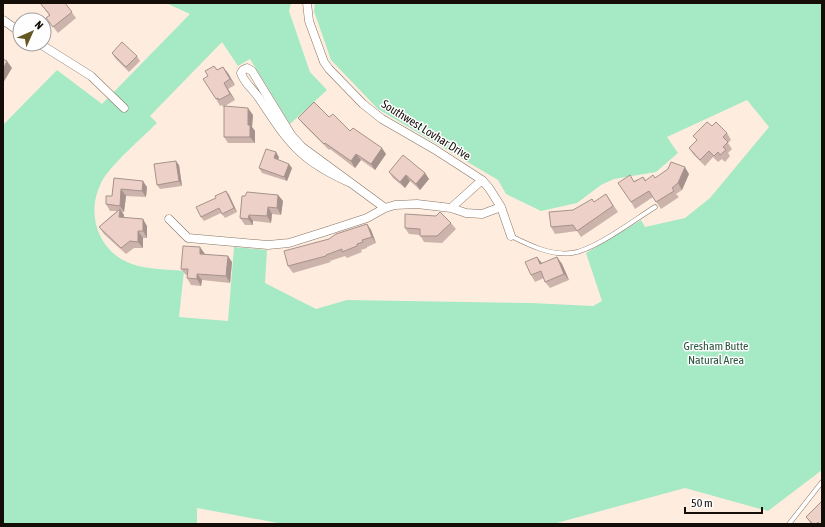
<svg xmlns="http://www.w3.org/2000/svg" width="825" height="527" font-family="'Asap Condensed',sans-serif">
	<style>
		.green { fill: #a6e9c5 }
		.lines { fill: none; stroke-linecap: round; stroke-linejoin: round }
		.lane-casing { stroke: #887464; stroke-width: 5 }
		.street-casing { stroke: #887464; stroke-width: 9 }
		.lane { stroke: #fff; stroke-width: 4 }
		.street { stroke: #fff; stroke-width: 8 }
		.wall { fill: #ccb3ac }
		.shaded-wall { fill: #a6928c }
		.building { fill: #edd0c8; stroke: #a6928c }
		.labels { text-anchor: middle; stroke-width: 3; stroke-linejoin: round; paint-order: stroke }
		.street-label { font-size: 12px; fill: #150e08; stroke: #fefefe }
		.park-label { font-size: 12px; fill: #2a5741; stroke: #fefefe }
	</style>
	<rect width="100%" height="100%" fill="#feedde"/>
	<!-- green -->
	<path class="green" d="M166,3h125l-2,8 21,61 17,18 -37,34 -40,-65 -12,7 -16,-24 -72,74 7,7c-16,16 -46,41 -56,60 -16,31 -2,70 31,81 16,6 35,5 52,7l-5,46 49,4 6,-74 33,3 -2,33 51,26 31,-9 184,3 62,3 9,-5 -16,-48 55,-33 4,7 40,-9 25,-20 59,-71 -22,-27 -80,37 11,16 -22,19 -42,7 -13,6 -24,18 -36,8 -35,-17 -8,-14 -120,-71 -47,-49 -17,-49 1,-8h507v467l-54,41 -83,-23 -132,36h-270l-86,-16v16h-194v-399l54,-55 45,34 88,-90z"/>
	<g class="lines">
		<!-- lane casing -->
		<g class="lane-casing">
			<path id="lane" d="M511,236c18,9 40,20 61,17 23,-3 62,-33 83,-46
				M789,524l33,-42"/>
		</g>
		<!-- street casing -->
		<g class="street-casing">
			<path id="street" d="M307,3l2,18 15,41 5,7 34,35 19,15 52,30 48,31 7,8 12,19 10,29
				M3,20l17,12
				M40,44l51,32 33,32
				M351,183c-51,-22 -63,-41 -92,-85 -6,-9 -15,-15 -18,-25l2,-3 4,-2 5,3 40,65 10,11 83,61
				M451,208l31,-28
				M169,219l19,19 80,7 21,-2 35,-11 43,-14 18,-10 10,-3 22,-1 34,4 15,5 16,1 19,-7"/>
		</g>
		<!-- lane -->
		<use href="#lane" class="lane"/>
		<!-- street -->
		<use href="#street" class="street"/>
	</g>
	<!-- wall -->
	<path class="wall" d="M40,3h25l11,15 -18,15 -12,-15 3,-3z
		M112,53l25,3 3,5 -11,11 -14,-14z
		M214,66l3,4 6,-3 12,18 -7,4 7,11 -10,6 28,9 -1,12 3,4v12h-27l-4,-6v-31l-1,1 -1,-2 -2,1 -4,-7 -8,-23z
		M329,117l57,37 -11,16 -14,-10 -6,8 -25,-19 -1,1 -26,-26 -5,-6z
		M712,126l15,7 4,7 -3,3 4,6 -4,4 2,3 -5,6 -3,-3 -4,3 -5,-5 -8,9 -12,-12 -4,-6 8,-8 -4,-4z
		M279,157l-1,3 14,8 -5,13 -25,-8 -3,-5z
		M179,165l3,21 -22,3 -3,-4z
		M389,172l36,1 4,6 -9,11 -10,-9 -5,7 -12,-10z
		M689,174l-7,16 -6,4 3,3 -18,12 -8,-12 -18,12 -4,-7 3,-21 9,-4 3,3z
		M114,178l33,9 -1,10 -20,-1 -2,16h-2l2,3v3l23,8v12h-4v10h-9l-8,6 -22,-20 -5,-7 18,-16h-7l-4,-7 6,-8z
		M226,191l3,4 8,17 -12,6 -4,-5 -17,8 -3,-4 15,-19z
		M606,194l12,18 -37,25 -4,-6 -22,3 -4,-7 22,-17 21,-8z
		M278,195l5,6 -2,14 -9,-1 -1,9 -18,-2v4h-8l-5,-7 5,-22z
		M451,223l5,6 -14,14 -18,-1 -4,-7 -11,-1 -4,-6z
		M367,224l4,6 5,13 -9,4v1l-6,2 1,2 -15,6 -2,-2 -15,5 1,1 -38,11 -5,-7 41,-27z
		M205,254l27,8 -2,21 -28,-3 -1,6 -10,-1 -4,-7v-3h-1l-5,-6z
		M557,257l5,7 7,16 -19,8 -5,-6 -1,-4 -9,4 -4,-7 11,-11z
		M806,517l16,7h-11z"/>
	<!-- shaded-wall -->
	<path class="shaded-wall" d="M7,61l5,7 -9,15v-14z
		M223,67l5,6 7,12 -5,-6z
		M224,83l4,6 7,11 -5,-6z
		M248,108l5,7 -1,12 3,4v12l-5,-6 -2,-12z
		M382,148l4,6 -11,16 -4,-6z
		M276,152l3,5 -2,5 -3,-4z
		M356,154l5,6 -6,8 -4,-7z
		M176,161l3,4 3,21 -3,-5z
		M289,164l3,4 -5,13 -3,-4z
		M685,167l4,7 -7,16 -4,-7z
		M425,173l4,6 -9,11 -4,-6z
		M406,175l4,6 -5,7 -5,-6z
		M143,181l4,6 -1,10 -4,-6z
		M121,189l5,7 -2,16 -4,-6z
		M226,191l3,4 8,17 -3,-4z
		M278,195l5,6 -2,14 -4,-7z
		M268,207l4,7 -1,9 -4,-7z
		M120,209l4,6 -1,9 -4,-7z
		M249,215l4,6v4l-5,-6z
		M143,219l4,7v12l-4,-7z
		M367,224l4,6 5,13 -4,-6z
		M138,231l5,7v10l-5,-6z
		M200,247l5,7h-5z
		M228,256l4,6 -2,21 -4,-7z
		M537,257l5,6 3,8 -5,-7z
		M557,257l5,7 7,16 -5,-6z
		M197,274l5,6 -1,6 -4,-7z"/>
	<!-- building -->
	<path class="building" d="M40,3h25l7,9 -19,15 -7,-9 4,-3z
		M122,42l15,14 -11,11 -14,-14z
		M3,59l4,2 -4,8z
		M214,66l3,4 6,-3 7,12 -6,4 6,11 -11,6 -1,-2 -2,1 -13,-20 5,-3 -3,-5z
		M314,102l15,15 4,-3 17,17 3,-3 29,20 -11,16 -15,-10 -5,7 -26,-18 -1,1 -26,-26z
		M224,106l24,2v17h2v12h-26z
		M707,122l5,4 4,-4 11,11 -4,4 5,5 -5,5 3,3 -6,5 -2,-3 -4,4 -5,-5 -9,9 -11,-12 8,-8 -4,-4z
		M266,149l10,3 -2,6 15,6 -5,13 -25,-9z
		M403,155l22,18 -9,11 -10,-9 -6,7 -11,-10z
		M176,161l3,20 -22,4 -3,-21z
		M671,162l14,5 -7,16 -6,5 2,3 -18,11 -7,-11 -18,11 -13,-19 12,-8 4,7 9,-5 2,4 8,-6 2,3 13,-9z
		M114,178l29,3 -1,10 -21,-2 -1,17 -14,-2v-8h6z
		M226,191l8,17 -12,6 -3,-6 -18,9 -5,-10 20,-9 -1,-2z
		M247,192l31,3 -1,13 -9,-1 -1,9 -18,-1 -1,4 -8,-1 2,-22h3z
		M606,194l7,12 -36,25 -4,-6 -22,2 -2,-15 24,-2 19,-11 2,3z
		M120,209l-1,8 24,2v12h-5v11l-8,-1 -9,7 -22,-21z
		M440,212l11,11 -14,13h-17v-7l-15,-1v-14l31,2z
		M367,224l5,13 -10,3 1,2 -6,2v2l-15,6v-3l-16,6v1l-38,10 -4,-15 45,-12 7,-5z
		M183,246l17,1v7l28,2 -2,20 -29,-2v5l-10,-1 1,-9h-7z
		M537,257l3,7 17,-7 7,17 -19,8 -4,-11 -10,4 -6,-13z
		M822,501v23h-3l-1,-2 -2,2h-3l-7,-7z"/>
	<g class="labels">
		<!-- street labels -->
		<g class="street-label">
			<text transform="translate(426 130) rotate(32)" y="4">Southwest Lovhar Drive</text>
		</g>
		<!-- park labels -->
		<g class="park-label">
			<text x="716" y="350">Gresham Butte<tspan x="716" dy="14">Natural Area</tspan></text>
		</g>
	</g>
	<!-- border -->
	<rect width="825" height="527" fill="none" stroke="#150e08" stroke-width="8"/>
	<!-- north arrow -->
	<g transform="translate(32 32) rotate(45)"><circle r="19" fill="#fefefe" stroke="#a19e9c"/>
	<path d="M0-3L7 15L0 10L-7 15Z" fill="#635724"/>
	<text y="-6" font-size="11" font-weight="bold" text-anchor="middle" fill="#150e08">N</text>
	</g>
	<!-- scale -->
	<path d="M685 507v6h77v-6" fill="none" stroke="#150e08" stroke-width="2"/>
	<text x="691" y="507" font-size="12" fill="#150e08" stroke="#fefefe" stroke-width="3" paint-order="stroke">50 m</text>
</svg>
